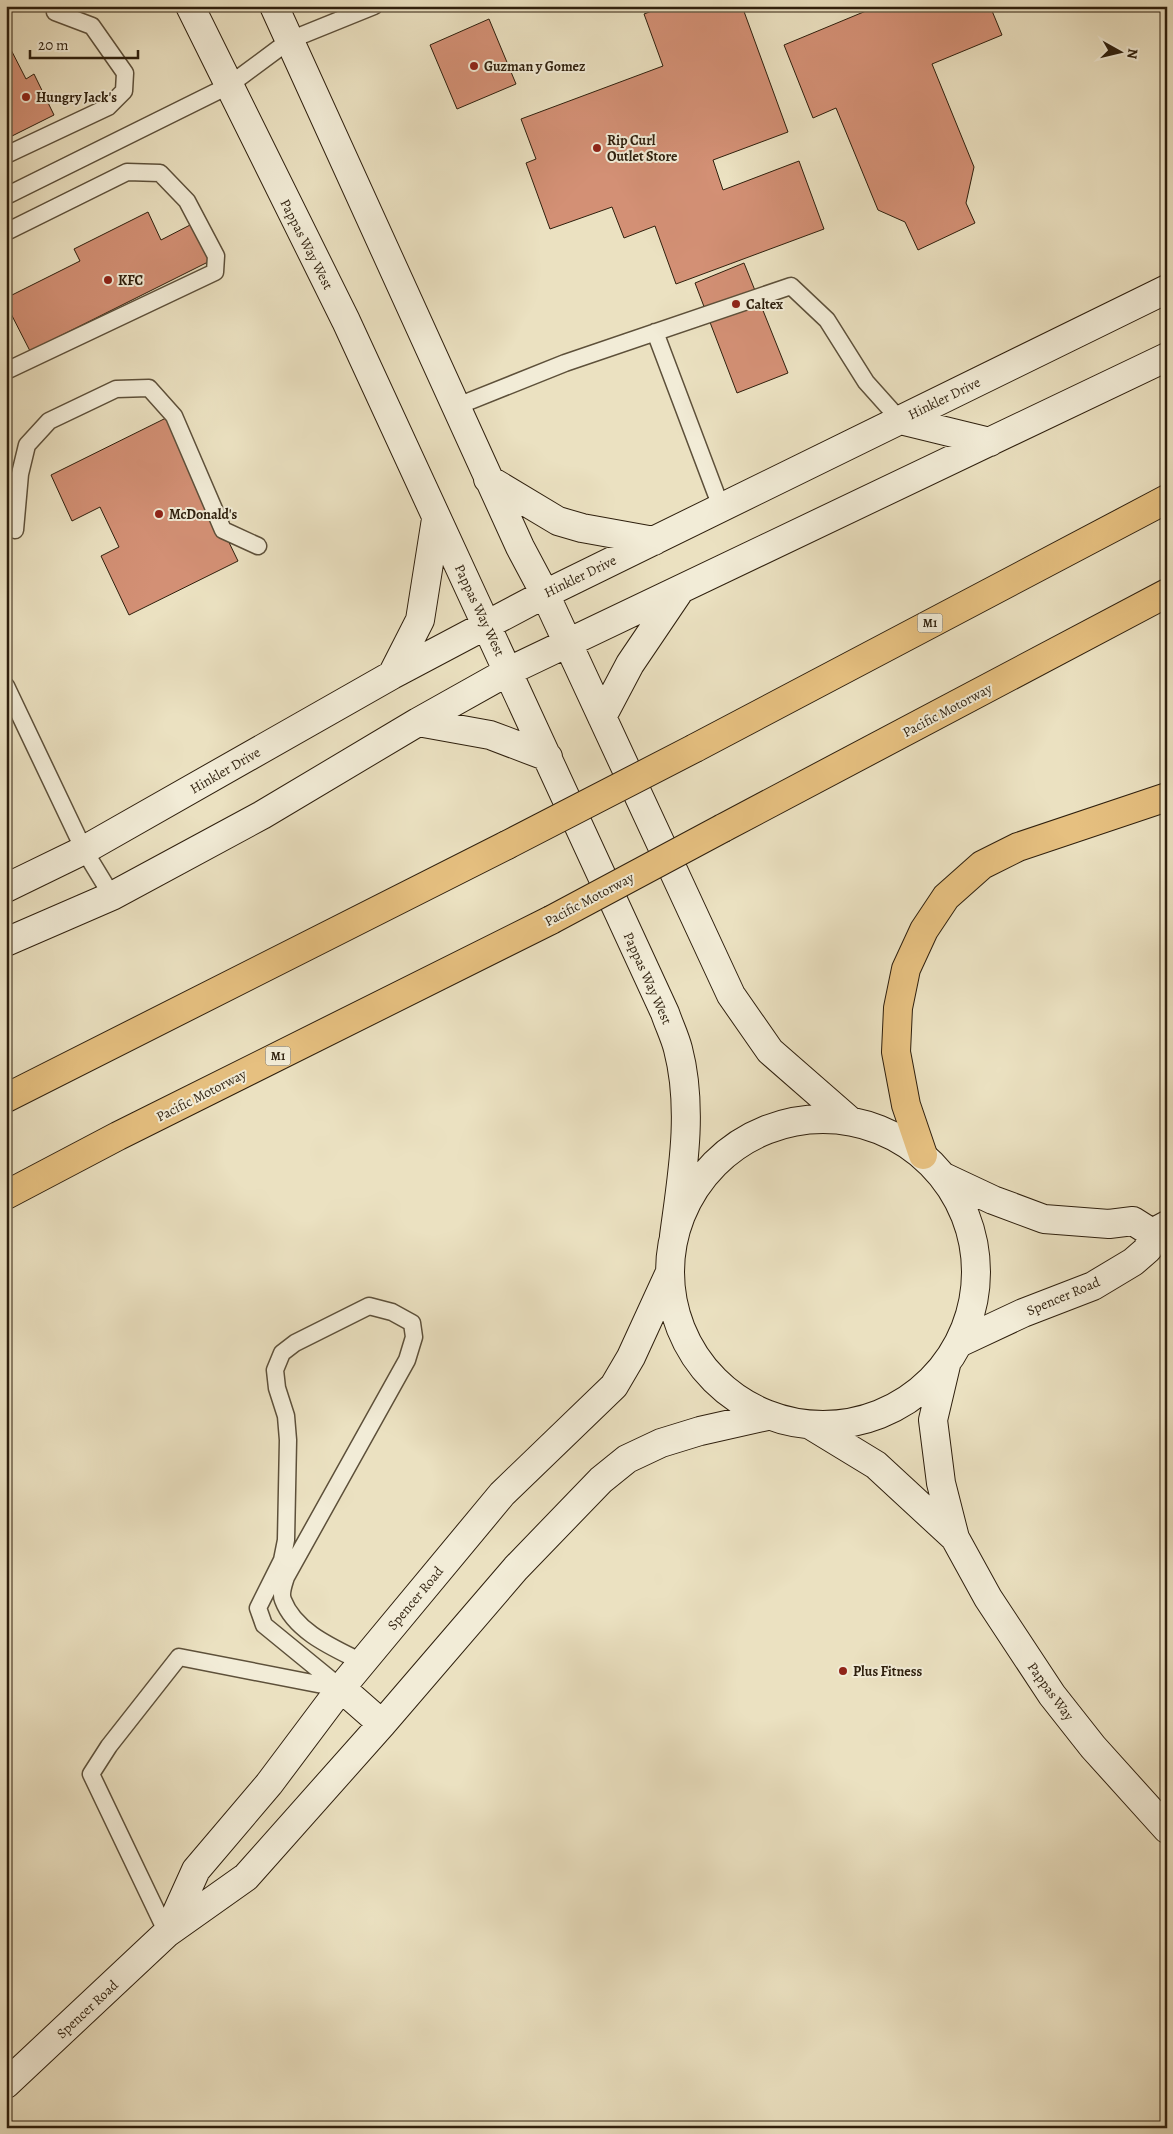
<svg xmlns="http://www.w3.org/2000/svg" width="1173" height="2134" font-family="Alegreya,serif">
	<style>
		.building { fill: #d39075; stroke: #2e1f0d }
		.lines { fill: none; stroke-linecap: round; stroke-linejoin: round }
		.lane-casing { stroke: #5d503a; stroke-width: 19 }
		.secondary-casing { stroke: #2e1f0d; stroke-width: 30 }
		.highway-casing { stroke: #2e1f0d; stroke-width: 30 }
		.lane { stroke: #f2ecd7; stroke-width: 16 }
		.secondary { stroke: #f2ecd7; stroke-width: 28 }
		.highway { stroke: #e6c080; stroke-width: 28 }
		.highway-bridge-casing { stroke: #2e1f0d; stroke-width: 30; stroke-linecap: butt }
		.highway-bridge { stroke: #e6c080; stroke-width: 28 }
		.poi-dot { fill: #8f2418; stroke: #f2ecd7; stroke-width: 2 }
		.labels { text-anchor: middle; stroke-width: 4; stroke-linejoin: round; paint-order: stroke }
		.shield { fill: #f2ecd7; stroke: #695c4a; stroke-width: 1 }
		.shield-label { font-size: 12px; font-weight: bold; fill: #2e1f0d }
		.poi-label { font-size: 14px; font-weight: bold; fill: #2e1f0d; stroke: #f2ecd7; text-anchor: start }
		.street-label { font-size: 14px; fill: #2e1f0d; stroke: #f2ecd7 }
	</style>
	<rect width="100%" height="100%" fill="#ebe1c1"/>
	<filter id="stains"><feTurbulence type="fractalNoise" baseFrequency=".004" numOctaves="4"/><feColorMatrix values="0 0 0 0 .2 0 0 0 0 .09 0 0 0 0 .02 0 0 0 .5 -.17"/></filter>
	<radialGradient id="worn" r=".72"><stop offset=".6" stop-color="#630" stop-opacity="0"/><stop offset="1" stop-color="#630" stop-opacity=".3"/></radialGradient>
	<!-- building -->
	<path class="building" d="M665,6h77l46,126 -75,28 10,30 76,-29 25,68 -148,55 -21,-58 -31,12 -12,-31 -62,22 -24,-66 10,-4 -15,-40 142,-53 -19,-52z
		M878,6h112l12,29 -70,29 42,103 -8,36 9,20 -57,27 -13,-28 -27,-12 -42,-102 -23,10 -29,-73z
		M489,19l27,65 -59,25 -27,-64z
		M6,40l20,39 8,-5 20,41 -48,24z
		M148,212l13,28 31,-16 18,37 -180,90 -24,-47v-6l74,-37 -6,-12z
		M744,263l44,110 -51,20 -42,-110z
		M168,417l70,144 -109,54 -28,-59 18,-9 -19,-40 -28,14 -21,-46z"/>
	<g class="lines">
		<!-- lane casing -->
		<g class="lane-casing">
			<path id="lane" d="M6,155l102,-48 16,-16 1,-18 -33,-47 -37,-14
				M6,196l222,-110 62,-46 84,-34
				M6,232l121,-60 33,1 27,28 29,55 -1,16 -209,99
				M655,332l66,175
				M455,407l110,-44 226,-77 36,34 39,62 34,38
				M15,530l5,-56 7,-29 22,-24 67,-32 33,-1 25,28 49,114 35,16
				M6,686l78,164 28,46
				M341,1688l-77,-63 -6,-17 24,-48 4,-20 2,-100 -2,-24 -9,-28 -2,-18 7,-17 13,-10 74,-37 23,6 20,11 2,14 -7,23 -121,217c-2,7 -6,16 -3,23 12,32 51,48 79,62
				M167,1933l-76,-159 18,-28 70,-89 159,31"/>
		</g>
		<!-- secondary casing -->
		<g class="secondary-casing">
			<path id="secondary" d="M190,6l156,315 319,692c4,12 10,24 13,36 16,61 4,127 -4,187
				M274,6l246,541 25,47 186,401 39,56 79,69
				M900,420l90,22
				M488,479l70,42 24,7 72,13
				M392,675l28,-55 16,-101
				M602,717l28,-53 48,-71
				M418,722l72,13 58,22
				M6,888l78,-38 308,-175 153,-81 622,-305
				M6,942l106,-46 150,-81 156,-93 91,-51 658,-314
				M670 1272a153 153 0 1 1 306 0a153 153 0 1 1-306 0Z
				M944,1177l49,23 51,19 65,5 24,-3 19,12
				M959,1343l64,-30 70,-27 40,-24 15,-13 4,-16 15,-8
				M946,1365l-13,55 8,63 14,55 33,60 64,97 41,52 74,82
				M812,1426l64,39 79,73
				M341,1688l41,36
				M168,1932l28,-62 73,-86 72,-96 161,-194 112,-108 17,-29 39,-85
				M6,2084l161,-151 79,-56 136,-153 134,-156 85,-88 26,-21 34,-16 39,-12 67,-15"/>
		</g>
		<!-- highway casing -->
		<g class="highway-casing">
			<path id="highway" d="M695,748l472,-249
				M723,828l444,-235
				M6,1098l501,-253
				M923,1155l-17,-50 -10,-53 2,-44 8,-39 18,-39 22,-33 36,-32 36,-18 149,-50
				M6,1195l112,-59 433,-216"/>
		</g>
		<!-- lane -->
		<use href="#lane" class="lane"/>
		<!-- secondary -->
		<use href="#secondary" class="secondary"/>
		<!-- highway -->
		<use href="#highway" class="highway"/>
		<!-- highway-bridge casing -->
		<g class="highway-bridge-casing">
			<path id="highway-bridge" d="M507,845l188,-97
				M551,920l172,-92"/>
		</g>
		<!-- highway-bridge -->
		<use href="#highway-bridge" class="highway-bridge"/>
	</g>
	<!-- markers -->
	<g class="poi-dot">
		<circle cx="474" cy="66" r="5"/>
		<circle cx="26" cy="97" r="5"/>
		<circle cx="597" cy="148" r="5"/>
		<circle cx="108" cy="280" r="5"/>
		<circle cx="736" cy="304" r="5"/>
		<circle cx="159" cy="514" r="5"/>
		<circle cx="843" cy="1671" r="5"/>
	</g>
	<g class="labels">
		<!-- shield labels -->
		<g class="shield">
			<rect x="917.5" y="613.5" width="25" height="19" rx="4"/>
			<rect x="265.5" y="1046.5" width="25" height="19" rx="4"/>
		</g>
		<g class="shield-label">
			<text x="930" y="627">M1</text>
			<text x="278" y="1060">M1</text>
		</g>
		<!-- poi labels -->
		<g class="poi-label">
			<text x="484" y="71">Guzman y Gomez</text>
			<text x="36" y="102">Hungry Jack's</text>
			<text x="607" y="145">Rip Curl<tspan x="607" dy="16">Outlet Store</tspan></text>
			<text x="118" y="285">KFC</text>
			<text x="746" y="309">Caltex</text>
			<text x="169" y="519">McDonald's</text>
			<text x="853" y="1676">Plus Fitness</text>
		</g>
		<!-- street labels -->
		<g class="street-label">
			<text transform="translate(307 244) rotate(63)" y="5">Pappas Way West</text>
			<text transform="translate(944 398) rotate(-26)" y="5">Hinkler Drive</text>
			<text transform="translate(580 576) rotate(-26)" y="5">Hinkler Drive</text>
			<text transform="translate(480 610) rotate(65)" y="5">Pappas Way West</text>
			<text transform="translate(947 710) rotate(-28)" y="5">Pacific Motorway</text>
			<text transform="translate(225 770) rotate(-30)" y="5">Hinkler Drive</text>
			<text transform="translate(589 899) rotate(-28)" y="5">Pacific Motorway</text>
			<text transform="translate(648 978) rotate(66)" y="5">Pappas Way West</text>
			<text transform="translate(201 1095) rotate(-27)" y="5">Pacific Motorway</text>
			<text transform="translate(1063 1296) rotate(-23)" y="5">Spencer Road</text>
			<text transform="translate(415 1598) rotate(-50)" y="5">Spencer Road</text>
			<text transform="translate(1051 1691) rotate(54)" y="5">Pappas Way</text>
			<text transform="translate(87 2009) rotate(-43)" y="5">Spencer Road</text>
		</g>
	</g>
	<!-- margin -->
	<rect width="1173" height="2134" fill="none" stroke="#ebe1c1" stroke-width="25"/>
	<rect x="8" y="8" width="1158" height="2119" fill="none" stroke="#2e1f0d" stroke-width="2.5"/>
	<rect x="12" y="12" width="1148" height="2109" fill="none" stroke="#2e1f0d"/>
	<!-- north arrow -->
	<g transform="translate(1120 52) rotate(98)" stroke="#f2ecd7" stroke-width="4" paint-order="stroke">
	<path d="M0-4L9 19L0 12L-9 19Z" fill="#2e1f0d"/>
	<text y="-8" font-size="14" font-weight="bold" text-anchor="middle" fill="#2e1f0d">N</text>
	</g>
	<!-- scale -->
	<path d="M30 50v8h108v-8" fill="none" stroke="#2e1f0d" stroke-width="2.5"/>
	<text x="38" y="50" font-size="15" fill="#2e1f0d" stroke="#f2ecd7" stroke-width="4" paint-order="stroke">20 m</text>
	<rect width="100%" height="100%" filter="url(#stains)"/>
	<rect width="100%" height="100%" fill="url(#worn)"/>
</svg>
